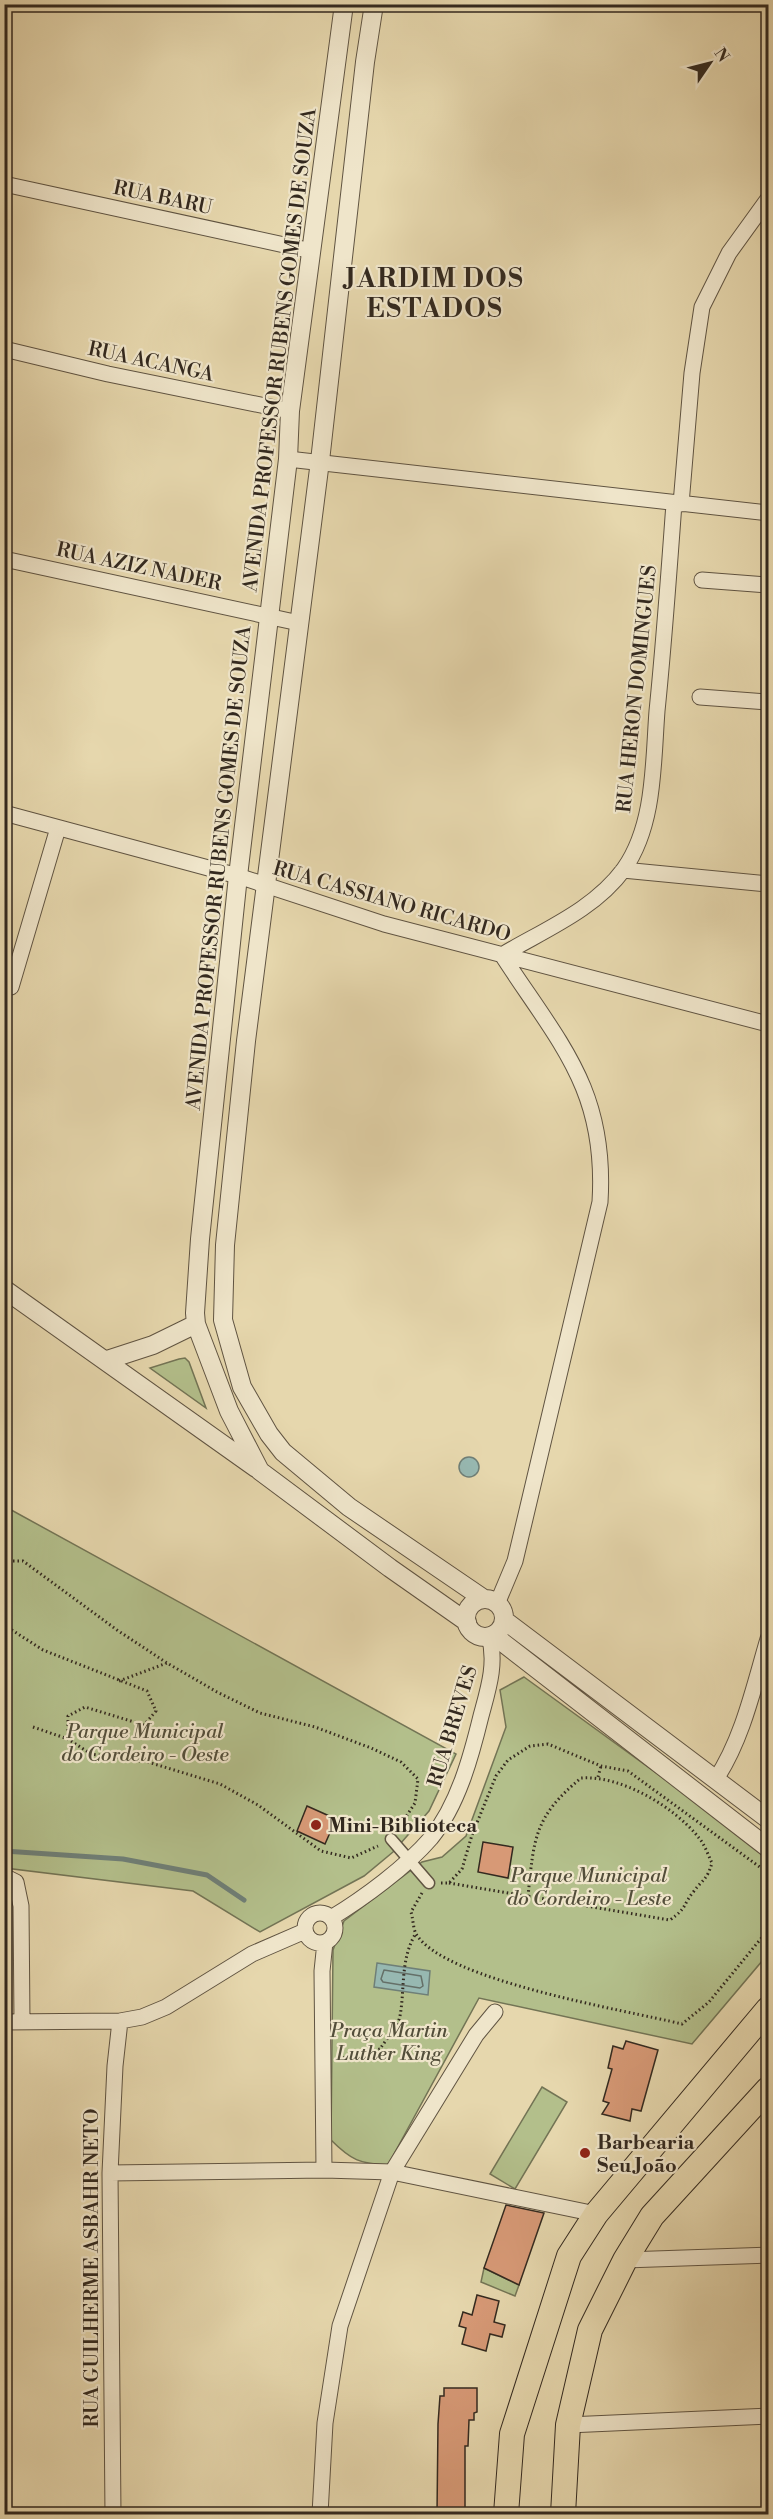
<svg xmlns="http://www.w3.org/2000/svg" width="773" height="2519" font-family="'Libre Bodoni',serif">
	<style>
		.green { fill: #b3bf8b; stroke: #737455; stroke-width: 1.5 }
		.water { fill: #97b8b1; stroke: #6f7f77; stroke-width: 1.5 }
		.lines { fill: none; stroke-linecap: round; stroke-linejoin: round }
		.shore { stroke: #657068; stroke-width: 1.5 }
		.stream { stroke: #6f7f77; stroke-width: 5 }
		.building { fill: #d79976; stroke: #33291f; stroke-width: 1.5 }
		.pedestrian-casing { stroke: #605442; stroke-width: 13 }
		.minor-casing { stroke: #605442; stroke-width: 17 }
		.tertiary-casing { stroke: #605442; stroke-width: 20 }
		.primary-casing { stroke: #33291f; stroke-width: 26 }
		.path { stroke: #33291f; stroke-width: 3; stroke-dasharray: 1.5 3; stroke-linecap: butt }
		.pedestrian { stroke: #efe5ca; stroke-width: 10 }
		.minor { stroke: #efe5ca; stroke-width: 15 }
		.tertiary { stroke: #efe5ca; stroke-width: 18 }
		.primary { stroke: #e6d7ad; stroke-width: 24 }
		.poi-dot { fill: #8f2418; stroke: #efe5ca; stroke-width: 2 }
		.labels { text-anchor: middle; stroke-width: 4.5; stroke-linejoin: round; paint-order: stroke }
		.street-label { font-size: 20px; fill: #33291f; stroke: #efe5ca }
		.park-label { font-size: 20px; font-style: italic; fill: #534e3a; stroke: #efe5ca }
		.poi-label { font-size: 20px; font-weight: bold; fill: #33291f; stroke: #efe5ca; text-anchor: start }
		.district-label { font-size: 26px; font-weight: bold; letter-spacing: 1.5px; fill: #33291f; stroke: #efe5ca }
	</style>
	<rect width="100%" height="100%" fill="#e6d7ad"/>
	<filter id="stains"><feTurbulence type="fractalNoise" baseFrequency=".00333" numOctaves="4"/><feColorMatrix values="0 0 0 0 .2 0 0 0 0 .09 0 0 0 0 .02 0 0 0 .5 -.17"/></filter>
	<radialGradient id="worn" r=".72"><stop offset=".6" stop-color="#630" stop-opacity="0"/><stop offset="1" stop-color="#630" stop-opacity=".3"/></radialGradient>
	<!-- green -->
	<path class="green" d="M179,1359l6,-1 4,4 17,46 -56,-40z
		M4,1506l452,248 -27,57 -36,41 -29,24 -104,56 -67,-41 -188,-23z
		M524,1677l244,177v100l-76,90 -213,-46 -91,167c-28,-1 -37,-5 -57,-25l2,-190 11,-29 78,-59 20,-5 24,-21 40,-109 -6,-37z
		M542,2087l25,15 -52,87 -25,-15z
		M484,2268l35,17 -4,11 -34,-14z"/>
	<!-- water -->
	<path class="water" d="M459 1467a10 10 0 1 1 20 0a10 10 0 1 1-20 0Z
		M377,1963l53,8 -2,24 -54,-8z"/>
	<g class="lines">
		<!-- shore -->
		<path class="shore" d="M384,1970l37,6 2,10 -3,2 -37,-6 -2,-3z"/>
		<!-- stream -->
		<path class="stream" d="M4,1851l119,8 84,16 37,25"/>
	</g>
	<!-- building -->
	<path class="building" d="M307,1806l29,13 -11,25 -28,-13z
		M483,1842l30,5 -5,31 -30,-6z
		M626,2041l32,9 -17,61 -9,-2 -2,12 -28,-7 7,-11 -6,-2 9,-32 -4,-1 5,-22 10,3z
		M506,2205l38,8 -25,72 -35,-17z
		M477,2295l22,6 -5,21 11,3 -3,12 -12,-3 -4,17 -24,-7 4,-16 -7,-2 4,-14 9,3z
		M444,2388h33v24l-3,1v7h-5l-1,26h-3v68h-28l1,-90 2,-28h4z"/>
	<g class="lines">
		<!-- pedestrian casing -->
		<g class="pedestrian-casing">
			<path id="pedestrian" d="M391,1839l38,44"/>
		</g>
		<!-- minor casing -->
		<g class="minor-casing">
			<path id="minor" d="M4,184l308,67
				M4,349l104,25 182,37
				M288,459l480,54
				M681,504l11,-131 10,-66 27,-54 39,-54
				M4,559l295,64
				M702,580l66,5
				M700,697l68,5
				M4,813l234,63 146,48 384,100
				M623,870l145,14
				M11,987l47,-159
				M497,1604l18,-43 10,-42 75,-317c7,-113 -41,-159 -98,-247 42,-25 92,-45 122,-86 31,-44 29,-106 33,-158 7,-69 12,-138 17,-208
				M716,1779c27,-41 38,-93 52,-140
				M4,1876l12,6 5,24 1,116
				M305 1928a15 15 0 1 1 30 0a15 15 0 1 1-30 0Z
				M331,1918c33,-20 75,-51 100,-80 27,-33 40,-81 50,-122 7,-26 16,-53 8,-80
				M4,2022l116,-1 22,-4 24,-10 86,-53 53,-23
				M324,2170l-2,-199 3,-29
				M110,2173l214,-3 68,2 204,42
				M625,2260l143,-5
				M568,2425l200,-9
				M113,2514l-3,-341 5,-107 5,-45
				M320,2514l5,-91 15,-97 52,-154 84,-137 19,-23"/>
		</g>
		<!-- tertiary casing -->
		<g class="tertiary-casing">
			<path id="tertiary" d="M344,4l-54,407 -2,48 -50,417 -38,363 -5,74 1,11 33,87 31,60 130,97 77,54
				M374,4l-9,58 -45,399 -74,580 -21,204 -2,75 19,67 27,47 14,18 66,55 135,92
				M4,1289l252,179
				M107,1360l46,-15 43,-21
				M466 1618a19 19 0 1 1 38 0a19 19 0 1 1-38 0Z
				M504,1620l264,199
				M493,1635l275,213"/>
		</g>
		<!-- primary casing -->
		<g class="primary-casing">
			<path id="primary" d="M506,2514l6,-80 57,-178 27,-42 172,-205
				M563,2514l5,-89 22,-95 35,-70 27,-44 116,-127"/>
		</g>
		<!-- path -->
		<path class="path" d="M4,1561h19l94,69 50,33 50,29 43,21 55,14 56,21 30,14 17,17 -3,24 -17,26
			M4,1625l39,25 104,41 9,20 -12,14 -59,-18 -17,9v23l23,15 57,8 72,22 38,21 63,46 30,7 27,-12
			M119,1681l48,-18
			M33,1727l35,12
			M598,1777l3,-11
			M441,1883h8l13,-14 10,-34 24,-59 12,-16 22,-14 18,-2 53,22 27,5 140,102
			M449,1883l221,37c18,-13 12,-14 24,-29 9,-12 13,-11 18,-28 -4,-8 -7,-18 -13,-25 -24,-31 -78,-63 -118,-60 -47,39 -47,60 -53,118
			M422,1893l-11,19c2,6 2,16 5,22 29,47 209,76 266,90l27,-22 59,-72
			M339,2059l41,-10c6,-10 18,-22 20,-33 5,-27 0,-57 16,-83"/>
		<!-- pedestrian -->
		<use href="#pedestrian" class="pedestrian"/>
		<!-- minor -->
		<use href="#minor" class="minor"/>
		<!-- tertiary -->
		<use href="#tertiary" class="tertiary"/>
		<!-- primary -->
		<use href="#primary" class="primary"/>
	</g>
	<!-- markers -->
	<g class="poi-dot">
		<circle cx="316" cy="1825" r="6"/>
		<circle cx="585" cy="2153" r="6"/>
	</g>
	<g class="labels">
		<!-- street labels -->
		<g class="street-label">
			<text transform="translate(163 197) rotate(12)" y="7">RUA BARU</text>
			<text transform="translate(279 350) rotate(-83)" y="7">AVENIDA PROFESSOR RUBENS GOMES DE SOUZA</text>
			<text transform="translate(151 361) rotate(12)" y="7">RUA ACANGA</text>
			<text transform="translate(139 566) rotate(12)" y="7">RUA AZIZ NADER</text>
			<text transform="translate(636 689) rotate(-84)" y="7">RUA HERON DOMINGUES</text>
			<text transform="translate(218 868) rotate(-84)" y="7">AVENIDA PROFESSOR RUBENS GOMES DE SOUZA</text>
			<text transform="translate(392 901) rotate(16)" y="7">RUA CASSIANO RICARDO</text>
			<text transform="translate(452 1726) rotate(-73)" y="7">RUA BREVES</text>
			<text transform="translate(91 2268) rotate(-90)" y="7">RUA GUILHERME ASBAHR NETO</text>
		</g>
		<!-- park labels -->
		<g class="park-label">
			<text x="145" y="1738">Parque Municipal<tspan x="145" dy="23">do Cordeiro - Oeste</tspan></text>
			<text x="589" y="1882">Parque Municipal<tspan x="589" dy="23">do Cordeiro - Leste</tspan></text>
			<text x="389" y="2037">Praça Martin<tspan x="389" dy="23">Luther King</tspan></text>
		</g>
		<!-- poi labels -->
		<g class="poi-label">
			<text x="328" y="1832">Mini-Biblioteca</text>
			<text x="597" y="2149">Barbearia<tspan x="597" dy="23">Seu João</tspan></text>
		</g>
		<!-- district labels -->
		<g class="district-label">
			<text x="435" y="287">JARDIM DOS<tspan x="435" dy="30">ESTADOS</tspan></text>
		</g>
	</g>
	<!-- margin -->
	<rect width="773" height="2519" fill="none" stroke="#e6d7ad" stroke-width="24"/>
	<rect x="6" y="6" width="761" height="2507" fill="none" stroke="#33291f" stroke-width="3"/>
	<rect x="12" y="12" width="749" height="2495" fill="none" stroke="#33291f" stroke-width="1.5"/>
	<!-- north arrow -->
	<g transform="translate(710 63) rotate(55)" stroke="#efe5ca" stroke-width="4.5" paint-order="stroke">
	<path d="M0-4.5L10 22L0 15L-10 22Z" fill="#33291f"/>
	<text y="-9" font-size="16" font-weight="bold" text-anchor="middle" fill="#33291f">N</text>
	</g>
	<rect width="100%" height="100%" filter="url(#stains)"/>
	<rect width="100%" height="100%" fill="url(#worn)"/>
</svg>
